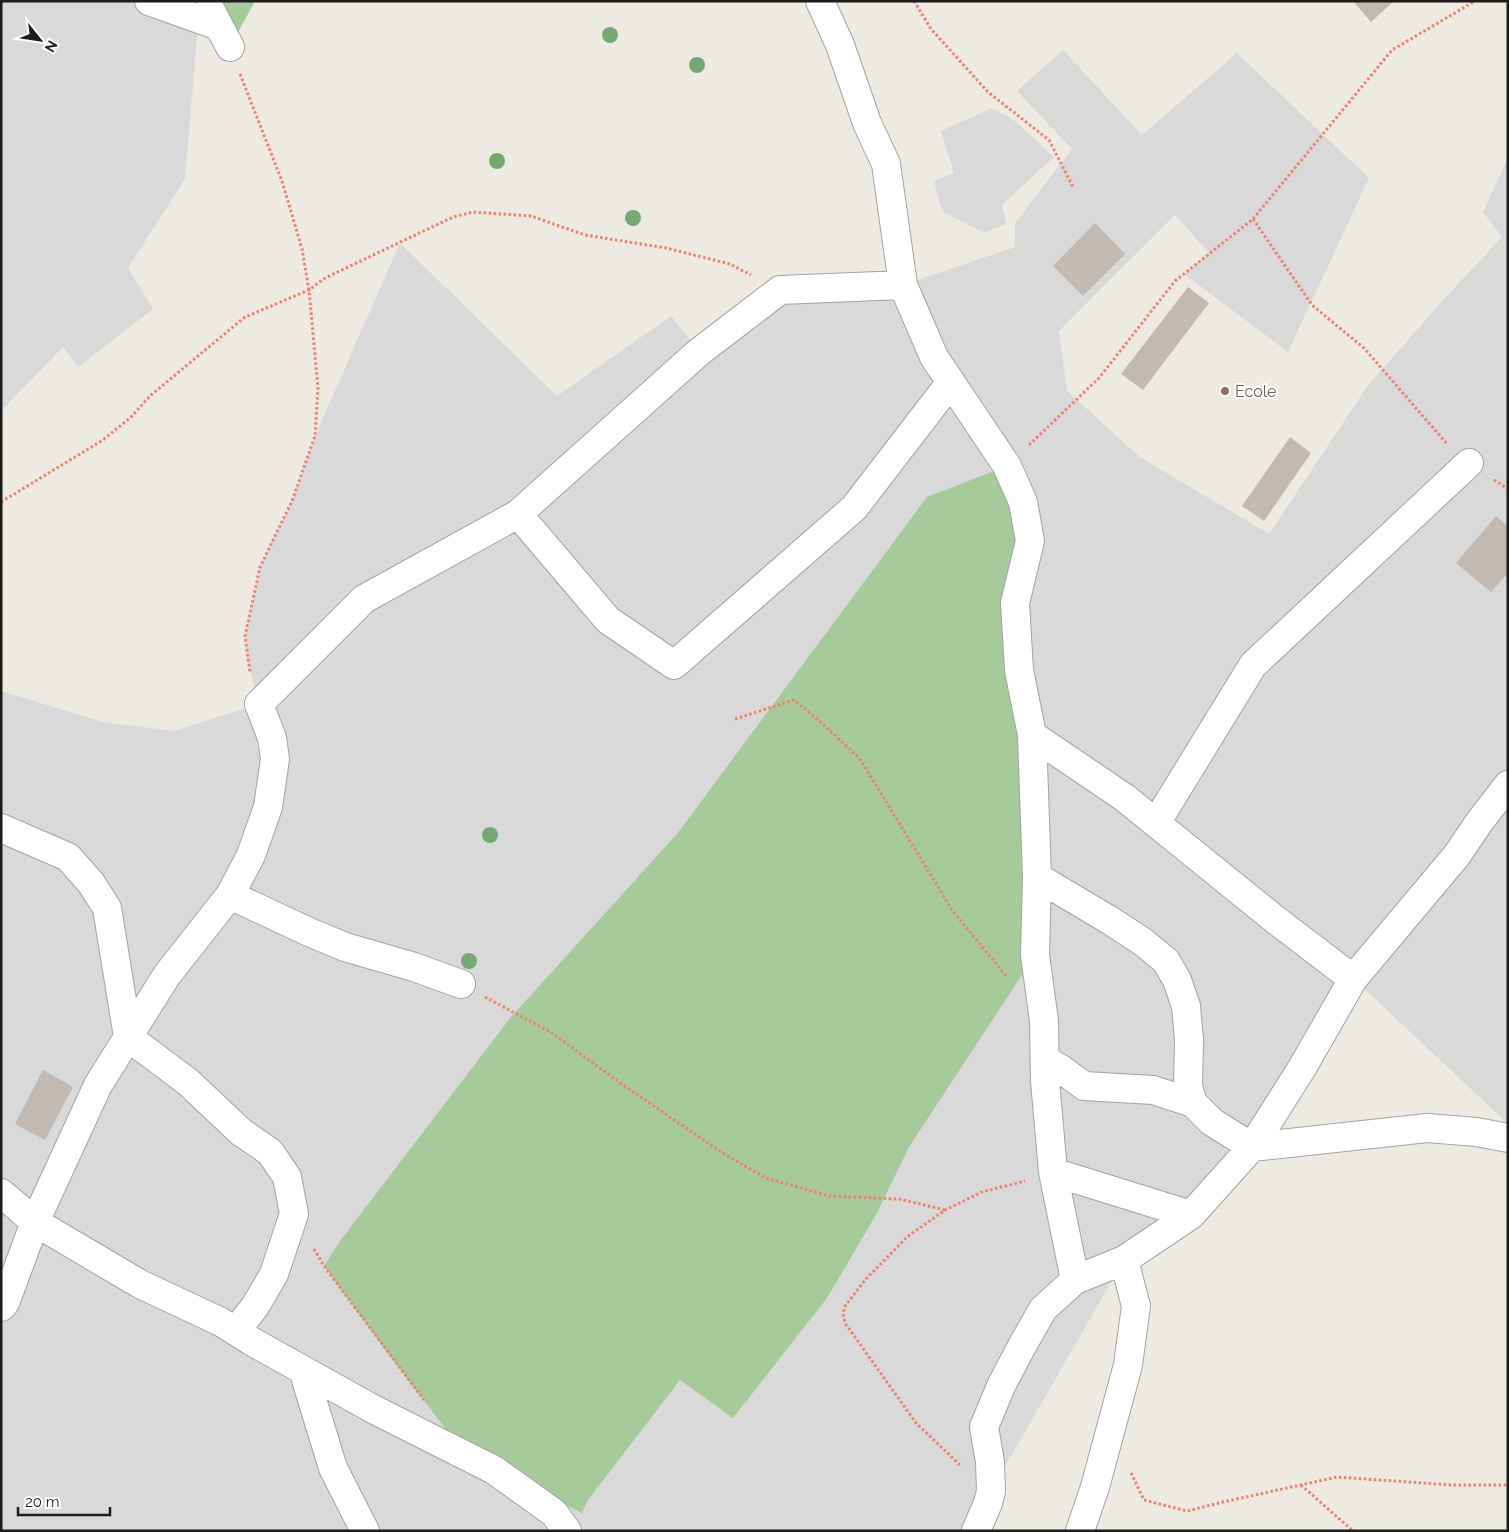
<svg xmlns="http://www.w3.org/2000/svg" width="1509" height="1532" font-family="Raleway,sans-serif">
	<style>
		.residential { fill: #dad9d9 }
		.forest { fill: #a6ca99 }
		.building { fill: #c1b9b2 }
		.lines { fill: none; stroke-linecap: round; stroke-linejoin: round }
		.minor-casing { stroke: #a3a3a3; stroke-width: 30 }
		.path { stroke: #f27f6e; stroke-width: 3; stroke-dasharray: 2.5 2.5; stroke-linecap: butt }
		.minor { stroke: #fff; stroke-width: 28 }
		.tree { fill: #74a975 }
		.education-dot { fill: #8d6e63; stroke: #fff; stroke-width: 2 }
		.labels { text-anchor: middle; stroke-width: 4; stroke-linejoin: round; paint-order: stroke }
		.education-label { font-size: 16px; fill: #785e54; stroke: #fff; text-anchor: start }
	</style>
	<rect width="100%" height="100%" fill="#edeae2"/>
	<!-- residential -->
	<path class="residential" d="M1,1h199l-15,178 -57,89 25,41 -75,58 -15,-20 -62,64z
		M1063,50l79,85 95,-82 132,125 -81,174 -104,-78 25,-21 -34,-38 -116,116 8,60 73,66 129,77 100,-150 75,-85 58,-62 -19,-25 25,-54v966l-154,-145 -102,168 -128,113 -133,231 -29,40h-961v-840l102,31 71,9 85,-27 -11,-41 -3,-27 15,-69 32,-66 23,-65 85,-193 157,153 114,-80 29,36 80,-62 123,-5 112,-38v-24l57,-74 -55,-58z
		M992,108l23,13 39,36 -52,48 4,19 -22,9 -42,-22 -8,-30 20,-8 -13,-42z"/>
	<!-- forest -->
	<path class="forest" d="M206,1h49l-25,46z
		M1007,466l16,36 -8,101 20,352 -126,192 -33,68 -49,83 -94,120 -53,-38 -92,120 -6,13 -114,-55 -82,-107 -62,-85 16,-25 171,-224 166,-183 250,-337z"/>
	<!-- building -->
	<path class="building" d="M1353,1h41l-23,21z
		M1095,223l30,31 -42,42 -30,-30z
		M1188,287l21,16 -66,87 -22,-16z
		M1290,437l21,16 -47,68 -22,-15z
		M1496,516l12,10v47l-17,19 -35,-29z
		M43,1070l30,17 -28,53 -30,-16z"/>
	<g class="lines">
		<!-- minor casing -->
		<g class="minor-casing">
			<path id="minor" d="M149,1l70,25
				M820,1l20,44 27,78 19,41 17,121 31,72 73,109 16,36 7,39 -15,62 4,67 13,65 5,142 -2,78 9,66 1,60 8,91 22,108
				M210,9l20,38
				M518,514l90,106 66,45 180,-157 97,-126
				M1032,735l93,63 152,123 76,58
				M1156,823l97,-158 216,-202
				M1,828l67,29 23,26 16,25 21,129 60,45 53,50 29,20 17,25 7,37 -20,60 -18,31 -20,26
				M1037,877l74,44 32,21 23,19 11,19 9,26 3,34 -1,47 5,16 19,19 40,25 175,-19 50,4 31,6
				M230,895l79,37 36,15 69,20 47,17
				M1045,1060l16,9 23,17 69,4 40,13
				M1053,1172l138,43
				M1,1193l34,29 105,62 81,38 30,19 122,68 121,61 60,43 13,18
				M1,1307l4,-4 30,-81 63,-137 69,-110 63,-80 21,-40 17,-48 7,-48 -3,-21 -13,-34 105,-105 154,-85 181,-162 81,-62 123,-5
				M303,1370l30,98 32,63
				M976,1531l12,-28 3,-12 -1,-29 -6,-35 17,-41 21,-40 21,-37 32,-29 49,-20
				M1080,1531l15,-44 33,-122 8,-59 -12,-46 67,-45 61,-68 50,-79 51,-89 104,-124 23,-34 28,-36"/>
		</g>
		<!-- path -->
		<path class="path" d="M914,1l17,28 57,63 61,48 24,47
			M240,74l42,107 20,68 7,41 9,98 -3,48 -23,65 -32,66 -15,69 5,36
			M1253,219l59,86 52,43 83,96
			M1029,445l70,-67 76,-97 78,-62 139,-169 83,-49
			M1494,480l14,9
			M1,502l102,-62 28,-23 20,-22 94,-78 64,-27 16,-12 128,-61 20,-5 58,4 54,19 81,13 64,16 21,11
			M735,719l59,-19 29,24 37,35 92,151 55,67
			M485,997l67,36 74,54 98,67 42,24 63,18 70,3 46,11
			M314,1249l10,17 100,134
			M960,1465l-44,-42 -71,-100 -2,-9 2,-8 21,-27 41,-42 38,-27 37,-18 43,-11
			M1131,1473l13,27 43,11 36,-9 114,-25 115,8h56
			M1301,1485l52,46"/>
		<!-- minor -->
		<use href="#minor" class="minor"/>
	</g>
	<!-- trees -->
	<g class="tree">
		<circle cx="610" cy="35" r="8"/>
		<circle cx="697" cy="65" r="8"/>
		<circle cx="497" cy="161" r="8"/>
		<circle cx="633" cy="218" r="8"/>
		<circle cx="490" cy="835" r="8"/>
		<circle cx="469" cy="961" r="8"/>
	</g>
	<!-- markers -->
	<circle class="education-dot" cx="1225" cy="391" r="5"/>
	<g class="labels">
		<!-- education labels -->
		<g class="education-label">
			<text x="1235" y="397">Ecole</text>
		</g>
	</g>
	<!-- border -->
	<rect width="1509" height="1532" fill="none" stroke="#1c1c1c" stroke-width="5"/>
	<!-- north arrow -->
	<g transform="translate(40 40) rotate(120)" stroke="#ffffff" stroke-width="4" paint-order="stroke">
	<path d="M0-4L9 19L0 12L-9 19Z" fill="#1c1c1c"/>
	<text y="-8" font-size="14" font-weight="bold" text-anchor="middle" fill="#1c1c1c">N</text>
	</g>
	<!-- scale -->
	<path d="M18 1507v8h92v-8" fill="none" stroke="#1c1c1c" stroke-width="2.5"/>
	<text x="25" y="1507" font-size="15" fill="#1c1c1c" stroke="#ffffff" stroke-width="4" paint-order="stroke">20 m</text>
</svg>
